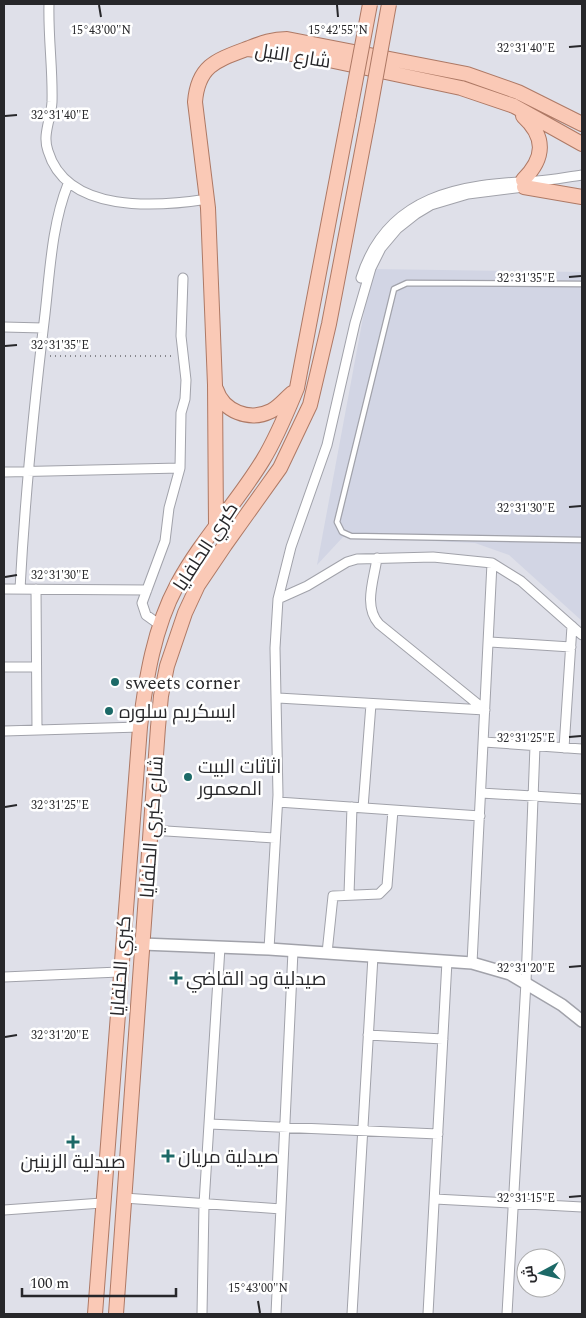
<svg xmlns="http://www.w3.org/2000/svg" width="586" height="1318" font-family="Spectral,Cairo,serif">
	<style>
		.built { fill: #d2d5e4 }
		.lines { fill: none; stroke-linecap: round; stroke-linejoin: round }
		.service-casing { stroke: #a1a2aa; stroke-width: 7 }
		.minor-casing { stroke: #a1a2aa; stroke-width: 11 }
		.tertiary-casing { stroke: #a1a2aa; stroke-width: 14 }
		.primary-casing { stroke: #ae7965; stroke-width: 16 }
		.path { stroke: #87878d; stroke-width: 2; stroke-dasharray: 1 4; stroke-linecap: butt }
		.service { stroke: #fff; stroke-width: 4.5 }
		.minor { stroke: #fff; stroke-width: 9 }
		.tertiary { stroke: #fff; stroke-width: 11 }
		.primary { stroke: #fac9b6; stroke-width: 14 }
		.primary-bridge-casing { stroke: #ae7965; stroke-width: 16; stroke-linecap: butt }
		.primary-bridge { stroke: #fac9b6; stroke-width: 14 }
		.ticks { fill: none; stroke: #27272a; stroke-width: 2 }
		.poi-dot { fill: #1c6967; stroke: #fff; stroke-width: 2 }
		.labels { text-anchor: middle; stroke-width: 5; stroke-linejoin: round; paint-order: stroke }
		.street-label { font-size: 19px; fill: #27272a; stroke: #fff }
		.poi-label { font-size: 19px; fill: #27272a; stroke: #fff; text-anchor: start }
		.ticks-label { font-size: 12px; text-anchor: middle; fill: #27272a; stroke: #fff; stroke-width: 5; stroke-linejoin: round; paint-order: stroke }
	</style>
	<rect width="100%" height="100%" fill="#dfe0e9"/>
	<!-- built -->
	<path class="built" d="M372,269l210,3v349l-73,-66 -34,-12 -132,-6 -26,28z"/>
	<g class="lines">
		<!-- service casing -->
		<g class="service-casing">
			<path id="service" d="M582,284l-175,-1 -13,6 -57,233 5,10 9,4 231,4"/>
		</g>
		<!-- minor casing -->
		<g class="minor-casing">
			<path id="minor" d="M49,4c-1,33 4,66 3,98 -1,17 -10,33 -4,49 19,63 109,56 160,48
				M361,278c26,-83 99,-94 176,-97 15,-1 30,-4 45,-6
				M4,327l39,1
				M4,472l176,-4
				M377,558c-3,22 -14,48 2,66l106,86
				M4,589l143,1
				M20,589c5,-93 14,-184 25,-275 5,-44 7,-90 23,-130
				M36,589l1,141
				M278,599l29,-13 40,-24 10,-3 76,-2 59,6 29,18 61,54
				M160,625l-14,-10 -4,-12 23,-62 4,-33 11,-40 1,-55 4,-14 1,-19 -5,-44 2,-58
				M490,642l81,5
				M4,667h31
				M278,698l207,12
				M4,731l136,-4
				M484,742l98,7
				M564,748l8,-122
				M481,793l101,6
				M278,802l202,14
				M363,808l8,-104
				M151,830l124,8
				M349,894l3,-87
				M269,949l9,-154 -3,-147 3,-49 13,-52 36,-102 28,-122 16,-55 10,-20 16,-19 19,-15 15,-9 37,-11 56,-7 12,-6
				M327,953l6,-57 46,-2 8,-8 6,-76
				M472,963l20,-400
				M4,977l115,-5
				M368,1035l75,4
				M209,1124l229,10
				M124,1198l157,11
				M435,1199l147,8
				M4,1210l98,-7
				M202,1314l2,-110 16,-257
				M276,1314l17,-363
				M352,1314l21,-358
				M428,1314l19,-353
				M507,1314l19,-332 9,-236"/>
		</g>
		<!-- tertiary casing -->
		<g class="tertiary-casing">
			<path id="tertiary" d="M142,944l127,5 203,14 38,11 52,31 20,16"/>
		</g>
		<!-- primary casing -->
		<g class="primary-casing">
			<path id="primary" d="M247,49l63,7 151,32 53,18 68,38
				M523,180c22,-22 23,-43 0,-64
				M524,187l58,10
				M216,389c7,22 33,33 55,22 8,-4 14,-12 21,-18
				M216,526l-1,-141 -7,-177 -13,-106c3,-37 22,-42 54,-54 13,-5 23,-9 38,-9l180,35 51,18 64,32
				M95,1314l45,-587c6,-49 14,-99 37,-142 24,-45 60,-82 86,-125 14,-23 24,-48 34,-72l52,-273
				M116,1314l42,-587 3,-31 6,-30 18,-53 13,-28 27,-40 55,-77 30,-63 19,-81 39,-204"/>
		</g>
		<!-- path -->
		<path class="path" d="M50,356h125"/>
		<!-- service -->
		<use href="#service" class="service"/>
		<!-- minor -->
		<use href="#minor" class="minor"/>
		<!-- tertiary -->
		<use href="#tertiary" class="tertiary"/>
		<!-- primary -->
		<use href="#primary" class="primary"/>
		<!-- primary-bridge casing -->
		<g class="primary-bridge-casing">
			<path id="primary-bridge" d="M349,115l21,-111
				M368,120l21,-116"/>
		</g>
		<!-- primary-bridge -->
		<use href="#primary-bridge" class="primary-bridge"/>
	</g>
	<!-- ticks -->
	<path class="ticks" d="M99,5l2,12M337,5l1,12M569,47l12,-1M5,116l12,-1M569,277l12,-1M5,346l12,-1M569,507l12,-1M5,577l12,-2M569,737l12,-1M5,807l12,-2M569,967l12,-1M5,1037l12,-2M569,1197l12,-1M258,1301l2,12"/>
	<!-- markers -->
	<g class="poi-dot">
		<circle cx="115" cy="682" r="5"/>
		<circle cx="109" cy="711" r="5"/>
		<circle cx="188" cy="777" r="5"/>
		<path d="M173.5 970.5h5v5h5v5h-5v5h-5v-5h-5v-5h5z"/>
		<path d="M70.5 1134.5h5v5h5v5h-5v5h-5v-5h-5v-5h5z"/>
		<path d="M165.5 1148.5h5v5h5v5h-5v5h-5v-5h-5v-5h5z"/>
	</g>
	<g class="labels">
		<!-- street labels -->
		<g class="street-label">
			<text transform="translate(293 55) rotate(9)" y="7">شارع النيل</text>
			<text transform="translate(205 546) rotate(-57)" y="7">كبري الحلفايا</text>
			<text transform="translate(151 827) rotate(-86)" y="7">شارع كبري الحلفايا</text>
			<text transform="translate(120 966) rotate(-86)" y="7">كبري الحلفايا</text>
		</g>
		<!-- poi labels -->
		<g class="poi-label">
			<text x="125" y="689">sweets corner</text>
			<text x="119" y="718">ايسكريم سلوره</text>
			<text x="198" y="773">اثاثات البيت<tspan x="198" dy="22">المعمور</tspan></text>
			<text x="186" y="985">صيدلية ود القاضي</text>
			<text x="178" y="1163">صيدلية مريان</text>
			<text x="73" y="1168" text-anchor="middle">صيدلية الزينين</text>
		</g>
	</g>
	<g class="ticks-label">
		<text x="101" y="34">15°43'00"N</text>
		<text x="338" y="34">15°42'55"N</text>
		<text x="526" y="52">32°31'40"E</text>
		<text x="60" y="119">32°31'40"E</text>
		<text x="526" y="282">32°31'35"E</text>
		<text x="60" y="349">32°31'35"E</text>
		<text x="526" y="512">32°31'30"E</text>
		<text x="60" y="579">32°31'30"E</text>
		<text x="526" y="742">32°31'25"E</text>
		<text x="60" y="809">32°31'25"E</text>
		<text x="526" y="972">32°31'20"E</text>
		<text x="60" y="1039">32°31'20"E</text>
		<text x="526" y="1202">32°31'15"E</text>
		<text x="258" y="1292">15°43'00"N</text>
	</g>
	<!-- border -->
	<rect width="586" height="1318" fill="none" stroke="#27272a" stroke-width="10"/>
	<!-- north arrow -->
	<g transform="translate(541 1273) rotate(263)"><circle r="24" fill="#ffffff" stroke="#a9a9aa"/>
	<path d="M0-4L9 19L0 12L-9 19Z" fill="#1c6967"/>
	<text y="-8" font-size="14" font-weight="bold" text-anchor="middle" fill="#27272a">ش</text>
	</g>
	<!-- scale -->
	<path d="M22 1288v8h154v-8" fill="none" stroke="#27272a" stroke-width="2.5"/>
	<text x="30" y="1288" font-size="15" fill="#27272a" stroke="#ffffff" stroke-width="4" paint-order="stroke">100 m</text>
</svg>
